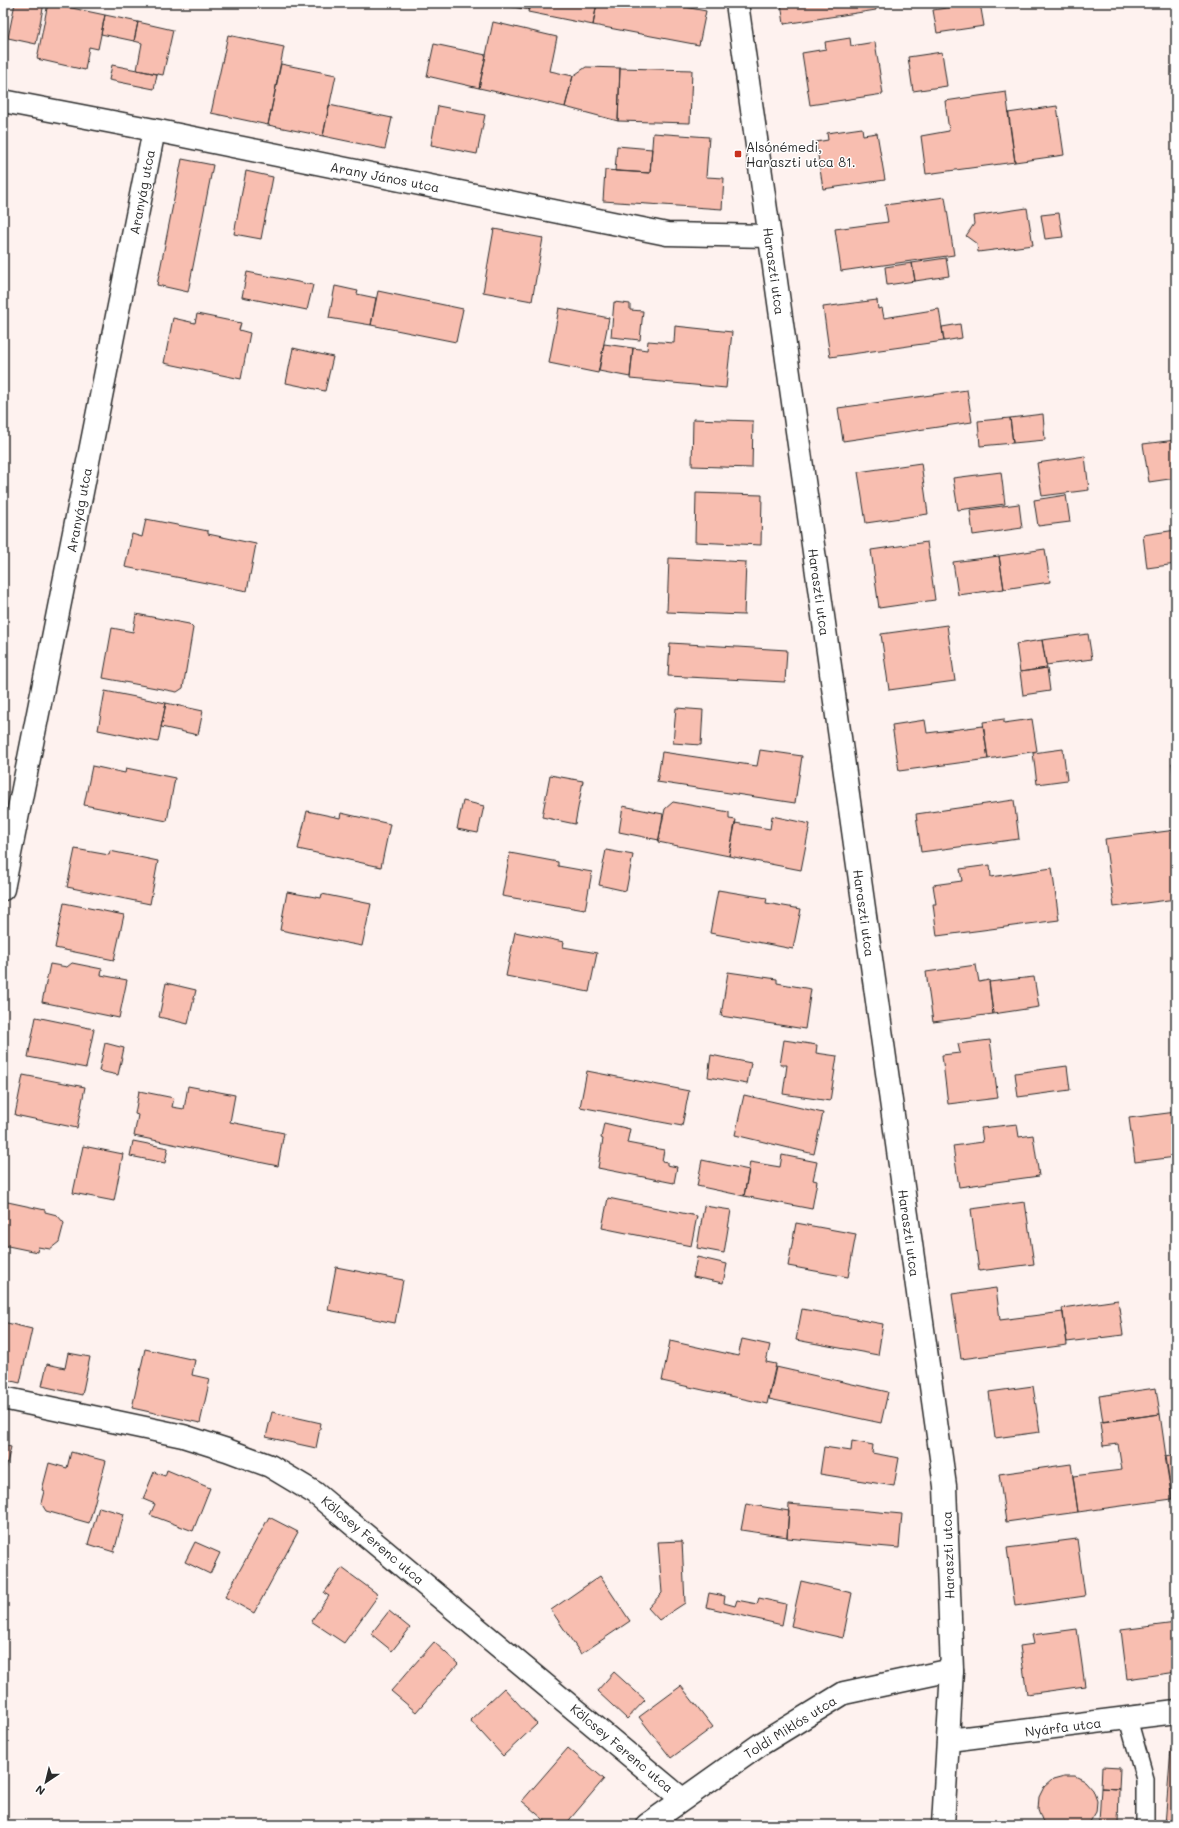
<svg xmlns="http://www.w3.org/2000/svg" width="1179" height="1828" font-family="Mali,sans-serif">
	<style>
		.building { fill: #f8beb0; stroke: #2b2b2b }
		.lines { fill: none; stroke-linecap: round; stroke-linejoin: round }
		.lane-casing { stroke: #2b2b2b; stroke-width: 20 }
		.street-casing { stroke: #2b2b2b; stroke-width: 25 }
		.secondary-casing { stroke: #2b2b2b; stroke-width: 25 }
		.lane { stroke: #fff; stroke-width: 17 }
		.street { stroke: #fff; stroke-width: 22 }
		.secondary { stroke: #fff; stroke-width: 22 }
		.poi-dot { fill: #c8321e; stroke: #fff; stroke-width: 1.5 }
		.labels { text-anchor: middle; stroke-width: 3; stroke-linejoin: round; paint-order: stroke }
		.poi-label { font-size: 13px; fill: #2b2b2b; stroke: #fff; text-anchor: start }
		.street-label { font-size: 13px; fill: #2b2b2b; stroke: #fff }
	</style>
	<rect width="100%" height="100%" fill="#fef2ef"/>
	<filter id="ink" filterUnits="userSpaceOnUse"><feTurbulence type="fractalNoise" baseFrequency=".025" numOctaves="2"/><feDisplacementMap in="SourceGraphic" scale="8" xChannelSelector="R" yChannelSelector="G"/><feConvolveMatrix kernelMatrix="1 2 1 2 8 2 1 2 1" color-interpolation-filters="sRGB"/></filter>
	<g filter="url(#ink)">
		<!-- building -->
		<path class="building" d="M15,3h29l-8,41 -28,-6z
			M48,3l57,12 -7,34 -9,-2 -4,23 -48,-11z
			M509,3h21l-1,7 -21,-4z
			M530,3h67l-4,22 -65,-13z
			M597,3h67l42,8 -7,34 -106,-20z
			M781,3h94l1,7 -92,14z
			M980,3l4,23 -47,7 -4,-23z
			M105,15l33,7 -4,19 -33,-7z
			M138,22l35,8 -10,45 -26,-5 5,-27 -8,-2z
			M493,22l64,15 -7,34 23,5 -8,31 -86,-19z
			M228,35l56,12 -16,78 -57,-12z
			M850,38l1,8 24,-4 8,52 -73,11 -8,-52 24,-4 -1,-7z
			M434,44l52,11 -7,33 -52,-12z
			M942,52l5,34 -34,5 -5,-34z
			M281,64l55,11 -13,61 -55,-11z
			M112,65l45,9 -3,15 -45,-9z
			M586,67l34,1 -2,53 -53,-14 8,-31z
			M620,68l72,2 -2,53 -72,-2z
			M1006,92l9,70 -89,12 -5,-38 28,-5 -4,-30z
			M329,105l63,13 -7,31 -62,-13z
			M438,106l47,9 -8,39 -46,-9z
			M1057,106l7,49 -49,7 -7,-49z
			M862,128l1,7 14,-2 8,47 -62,9 -7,-47 12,-2 -1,-7z
			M653,133l56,4 -3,40 18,1 -2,31 -119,-8 2,-31 45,3z
			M617,146l35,3 -2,24 -35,-2z
			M182,159l31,6 -25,127 -31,-7z
			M246,171l27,6 -12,62 -27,-5z
			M945,197l9,58 -113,16 -6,-42 53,-7 -3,-17z
			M1027,208l6,37 -55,7 -1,-8 -11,-8 8,-12 -1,-8z
			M1059,213l4,24 -18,2 -4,-24z
			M494,229l49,9 -11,63 -49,-9z
			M946,258l3,18 -34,5 -3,-18z
			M912,263l3,18 -28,4 -2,-18z
			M247,272l66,13 -6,25 -65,-13z
			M335,286l23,5 -1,3 19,4 -5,27 -42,-7z
			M378,291l85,18 -7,33 -85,-17z
			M877,300l1,9 4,-1 2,10 55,-9 5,32 -114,16 -7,-50z
			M614,302l16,2v6l13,1 -3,29 -29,-3z
			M559,308l50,10 -11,55 -49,-10z
			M197,314l44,9 -2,7 11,3 -9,46 -77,-16 9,-45 22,5z
			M960,324l2,14 -18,3 -2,-14z
			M675,326l57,6 -6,56 -96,-9 3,-31 14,2 1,-9 26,2z
			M604,344l29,4 -3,29 -31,-6z
			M293,348l40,9 -8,34 -39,-8z
			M967,390l5,32 -129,19 -5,-33z
			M1043,414l2,26 -32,3 -3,-25z
			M1010,418l3,25 -33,3 -2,-25z
			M693,419l60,2 -1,47 -60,-2z
			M1176,440v38l-27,4 -6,-38z
			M1085,456l4,34 -47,6 -5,-33z
			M921,463l7,51 -62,9 -8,-51z
			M1001,472l4,32 -47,6 -5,-32z
			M696,493l66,2 -1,50 -66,-3z
			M1066,495l4,27 -32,4 -4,-26z
			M1019,504l3,24 -49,7 -3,-25z
			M146,519l62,12v3l48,10 -9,47 -122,-24 7,-33 10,3z
			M1176,530v34l-29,4 -4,-33z
			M927,542l8,58 -56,8 -8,-58z
			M1045,549l5,33 -46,7 -5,-33z
			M999,556l5,33 -46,6 -5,-33z
			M669,558l77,4 -2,53 -77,-3z
			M136,614l53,10 4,4 -10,60 -6,4 -74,-14 9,-50 21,4z
			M947,625l8,56 -66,9 -8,-56z
			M1088,634l4,25 -46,6 -4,-25z
			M1042,640l5,28 -27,4 -4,-28z
			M670,643l117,7 -2,32 -117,-6z
			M1047,668l3,23 -27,4 -3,-23z
			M105,691l61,12 -8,39 -60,-12z
			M166,703l37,8 -5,24 -37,-8z
			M676,708l27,2 -2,35 -28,-2z
			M1004,719v4l28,-4 5,32 -49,8 -5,-37z
			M925,720l2,13 56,-7 5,33 -89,12 -7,-46z
			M1063,749l4,31 -30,4 -4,-31z
			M760,750l42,6 -7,47 -138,-21 5,-30 95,14z
			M1176,762v30l-4,-29z
			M92,766l33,7 1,-5 49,10 -8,43 -83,-16z
			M550,775l33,6 -8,43 -33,-7z
			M1014,800l5,39 -98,13 -5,-38z
			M463,801l21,5 -6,27 -21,-4z
			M673,802l56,10v7l7,1 -7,36 -71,-14 7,-33z
			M623,806l40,8 -4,26 -40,-8z
			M307,811l33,7 1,-5 49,11 -9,43 -83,-18z
			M772,816l38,8 -9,46 -72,-14 6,-33 35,6z
			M1176,830v69l-62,8 -9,-68z
			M75,849l34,6 1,-4 48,10 -8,43 -83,-17z
			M606,850l27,5 -7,36 -27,-6z
			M510,853l48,9v4l34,6 -7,38 -83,-14z
			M990,865l1,12 61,-9 7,52 -122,16 -4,-32h3l-3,-19 29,-4 -2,-12z
			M718,890l49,8 -1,5 35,6 -8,40 -83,-16z
			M287,892l34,6 1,-4 49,10 -9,42 -82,-16z
			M64,903l60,12 -10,45 -59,-12z
			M515,932l49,10 -1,5 34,6 -8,39 -83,-16z
			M72,963l30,6 -1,6 26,5 -8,38 -77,-16 8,-38 17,3z
			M976,965l3,17 10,-2 4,34 -60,8 -7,-50z
			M728,972l49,7v4l34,6 -6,40 -84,-13z
			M1034,977l5,30 -46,7 -4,-32z
			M166,983l30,7 -8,34 -29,-7z
			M36,1017l58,12 -8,39 -58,-11z
			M784,1040l33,5 -1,8 21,3 -7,45 -47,-7 4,-29h-7z
			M990,1040l8,58 -50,6 -6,-49 18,-2 -2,-9z
			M105,1043l19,5 -6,27 -19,-4z
			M711,1055l40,8 -4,21 -39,-7z
			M1067,1066l3,24 -52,7 -3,-24z
			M587,1071l102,20 -7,35 -102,-19z
			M23,1075l62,12 -8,41 -62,-13z
			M188,1086l47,9 -5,27 54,11 -6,33 -144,-30 4,-21 -3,-1 4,-23 35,7 -2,9 12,2z
			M744,1095l79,18 -9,41 -79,-19z
			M1176,1112v45l-41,5 -6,-44z
			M604,1123l26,6 -3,14 37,7 -2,11 5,1v3l10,2 -3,16 -76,-15 5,-29 -2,-1z
			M1017,1124l2,13 14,-2 6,41 -80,11 -6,-41 30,-4 -2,-14z
			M133,1141l35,7 -3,15 -35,-7z
			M83,1146l40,8 -9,47 -41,-8z
			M782,1155l35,7 -4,18 4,1 -5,28 -68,-13 6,-34 30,5z
			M702,1160l47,10 -5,26 -47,-10z
			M608,1198l89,18 -6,30 -89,-18z
			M3,1201l42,9v2l12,3 7,8 -5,19 -9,7 -12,-2 -1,5 -34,-7z
			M1025,1202l9,62 -55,7 -8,-62z
			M704,1206l27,4 -7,43 -27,-5z
			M796,1223l60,11 -8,43 -60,-11z
			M697,1257l30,7 -4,19 -30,-6z
			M336,1267l67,13 -8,43 -67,-13z
			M996,1288l4,32 63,-8 4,33 -106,14 -9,-65z
			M1118,1300l5,35 -56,7 -5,-34z
			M802,1309l81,15 -5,31 -82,-15z
			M3,1322l29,7 -12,54 -17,-4z
			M742,1339l28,6 -4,17 10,2 -9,40 -105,-23 8,-40 68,15z
			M145,1349l50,11 -3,15 18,4 -10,44 -68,-15z
			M68,1353l22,4 -8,38 -40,-9 5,-22 18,4z
			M776,1367l112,25 -7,31 -112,-24z
			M1033,1386l7,46 -45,6 -6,-46z
			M1156,1388l4,26 -57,8 -4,-26z
			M272,1412l49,11 -5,25 -50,-11z
			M1160,1414l12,85 -94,13 -5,-36 49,-6 -4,-26 -15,2 -3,-24z
			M852,1441l21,4 -1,8 27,5 -5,28 -74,-12 4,-27 27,4z
			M3,1445l8,2 -8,32z
			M71,1452l35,9 -17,62 -43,-12 -5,-8 3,-12 -2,-1 7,-27 18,5z
			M1176,1454v45h-4l-7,-43z
			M1071,1464l7,48 -72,10 -7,-48z
			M167,1470l43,18 -17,43 -43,-16 5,-11 -12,-5 11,-27 11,4z
			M746,1504l43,7 -2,26 -46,-7z
			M789,1504l113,10 -3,34 -112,-10z
			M99,1507l25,7 -10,38 -26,-8z
			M269,1517l29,15 -44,81 -29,-16z
			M1077,1539l8,57 -70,10 -8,-58z
			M682,1541l3,62 -26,17 -11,-12 14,-15 -4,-51z
			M195,1542l25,11 -10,21 -25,-12z
			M342,1568l34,25 1,4 -33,46 -33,-22 18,-25 -5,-3z
			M600,1576l30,45 -49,33 -30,-44z
			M801,1581l51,12 -9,45 -52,-12z
			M709,1593l16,3 -1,7 11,3 2,-6 20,4 2,-6 27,6 -4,21 -76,-18z
			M389,1611l21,17 -18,23 -21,-17z
			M1176,1623v49l-49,7 -6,-49z
			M1077,1629l8,57 -58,8 -7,-48 14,-2 -2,-9z
			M434,1642l24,22 -42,48 -25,-21z
			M614,1672l31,28 -18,19 -30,-28z
			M681,1686l32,41 -42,31 -32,-41z
			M504,1688l33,36 -34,32 -33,-36z
			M568,1748l36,31 -39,46h-15l-28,-24z
			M1171,1748h5v77h-11z
			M1102,1767l18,1 -1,21 -18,-1z
			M1064,1776h11l10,5 8,9 4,11 -1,11 -8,13h-41l-5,-5 -4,-11 1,-12 5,-10 9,-8z
			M1101,1788l18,1 -1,35 -19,-1z
			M1095,1823l23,1v1h-23z"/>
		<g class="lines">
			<!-- lane casing -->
			<g class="lane-casing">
				<path id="lane" d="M1128,1719l17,60v46"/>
			</g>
			<!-- street casing -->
			<g class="street-casing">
				<path id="street" d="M3,101l151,29 513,104 103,2
					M3,889l151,-759
					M3,1398l180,38 44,14 43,16 45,27 367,306
					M949,1740l227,-28
					M647,1825l114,-81 83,-51 108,-23"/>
			</g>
			<!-- secondary casing -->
			<g class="secondary-casing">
				<path id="secondary" d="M737,3l208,1483 7,184 -9,155"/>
			</g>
			<!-- lane -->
			<use href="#lane" class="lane"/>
			<!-- street -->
			<use href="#street" class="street"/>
			<!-- secondary -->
			<use href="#secondary" class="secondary"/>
		</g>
	</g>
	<!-- markers -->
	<rect class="poi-dot" x="734" y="150" width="8" height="8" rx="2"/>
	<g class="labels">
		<!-- poi labels -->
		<g class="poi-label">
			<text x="746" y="152">Alsónémedi,<tspan x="746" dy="15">Haraszti utca 81.</tspan></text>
		</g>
		<!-- street labels -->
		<g class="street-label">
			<text transform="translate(385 177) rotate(11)" y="5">Arany János utca</text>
			<text transform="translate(142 192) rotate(-79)" y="5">Aranyág utca</text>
			<text transform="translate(774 271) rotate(82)" y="5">Haraszti utca</text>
			<text transform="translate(79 510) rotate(-79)" y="5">Aranyág utca</text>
			<text transform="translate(819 592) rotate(82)" y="5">Haraszti utca</text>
			<text transform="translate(864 913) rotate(82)" y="5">Haraszti utca</text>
			<text transform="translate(909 1233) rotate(82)" y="5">Haraszti utca</text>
			<text transform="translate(373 1540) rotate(40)" y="5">Kölcsey Ferenc utca</text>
			<text transform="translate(948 1555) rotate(-92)" y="5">Haraszti utca</text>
			<text transform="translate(790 1727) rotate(-32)" y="5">Toldi Miklós utca</text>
			<text transform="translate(1063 1727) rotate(-7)" y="5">Nyárfa utca</text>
			<text transform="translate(622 1748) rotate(40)" y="5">Kölcsey Ferenc utca</text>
		</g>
	</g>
	<!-- margin -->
	<rect width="1179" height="1828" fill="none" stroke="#fff" stroke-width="16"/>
	<rect x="8" y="8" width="1163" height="1812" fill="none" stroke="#2b2b2b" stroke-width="1.5" filter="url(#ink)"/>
	<!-- north arrow -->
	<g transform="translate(46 1782) rotate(215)" stroke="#ffffff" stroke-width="3" paint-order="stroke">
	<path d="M0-3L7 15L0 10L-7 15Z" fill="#2b2b2b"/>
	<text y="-6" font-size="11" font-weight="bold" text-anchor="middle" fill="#2b2b2b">N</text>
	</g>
</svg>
